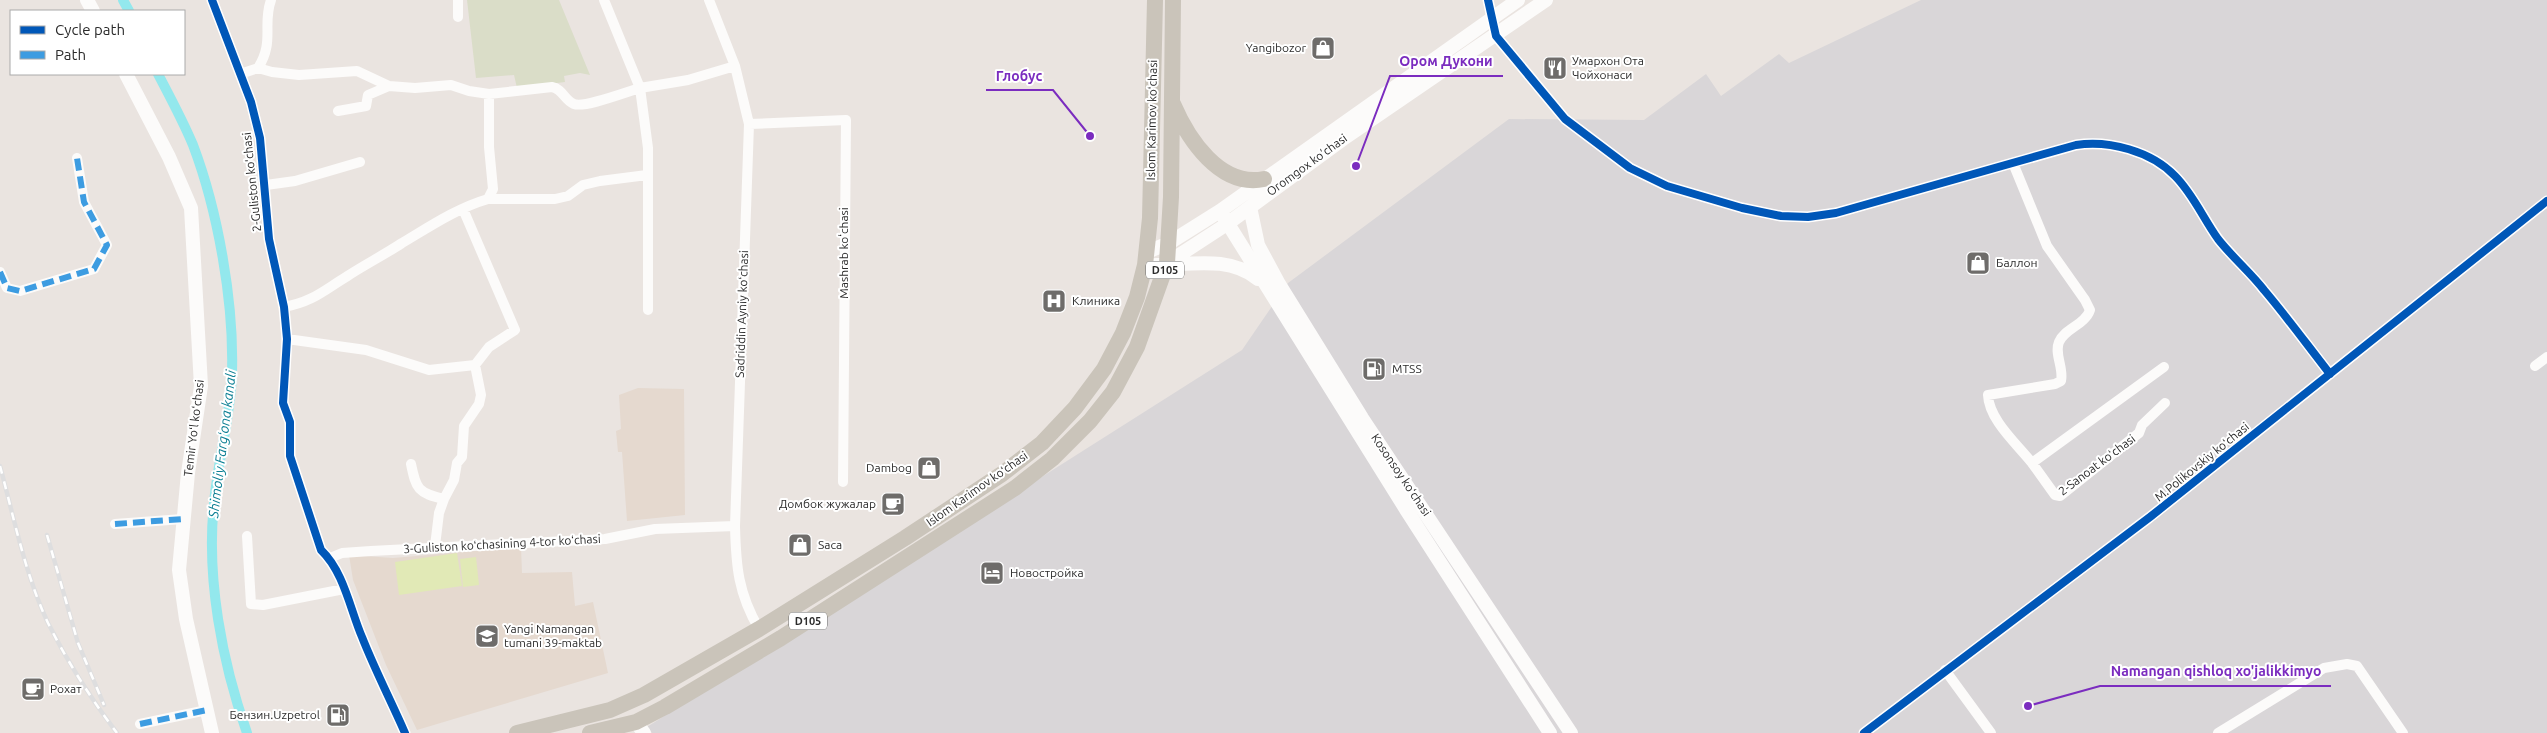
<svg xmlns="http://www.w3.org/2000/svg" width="2547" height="733" font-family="Ubuntu,sans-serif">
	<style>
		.industrial { fill: #d9d6d8 }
		.education { fill: #e5d9cf }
		.cemetery { fill: #daddc8 }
		.pitch { fill: #e1e9b6 }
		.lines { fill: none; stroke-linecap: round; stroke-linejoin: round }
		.canal { stroke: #93e8ed; stroke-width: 10 }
		.street { stroke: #fcfbfa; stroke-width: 10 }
		.secondary { stroke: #fcfbfa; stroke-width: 14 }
		.primary { stroke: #cac4ba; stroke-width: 16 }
		.rail-casing { stroke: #dededf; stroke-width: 4.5 }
		.rail { stroke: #fff; stroke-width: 2.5; stroke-dasharray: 8; stroke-linecap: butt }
		.quiet { stroke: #3d9ce1; stroke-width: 6; stroke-dasharray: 12 6; stroke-linecap: butt }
		.cycleway-casing { stroke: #fff; stroke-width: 11 }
		.cycleway { stroke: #0057b8; stroke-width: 8 }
		.labels { text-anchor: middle; stroke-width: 4; stroke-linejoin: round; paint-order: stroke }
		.shield { fill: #fff; stroke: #6b6b6b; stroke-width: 1 }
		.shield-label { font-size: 11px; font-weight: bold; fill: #2b2b2b }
		.poi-label { font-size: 12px; fill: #2b2b2b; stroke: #fff; text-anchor: start }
		.street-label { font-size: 12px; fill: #2b2b2b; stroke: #fff }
		.water-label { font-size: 14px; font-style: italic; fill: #0b7f93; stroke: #fff }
		.leader { fill: none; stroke: #7b2cbf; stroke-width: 2 }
		.callout-dot { fill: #7b2cbf; stroke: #fff; stroke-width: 2 }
		.callout-label { font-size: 14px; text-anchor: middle; font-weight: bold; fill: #7b2cbf; stroke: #fff; stroke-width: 4; stroke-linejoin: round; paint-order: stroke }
	</style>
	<rect width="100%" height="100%" fill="#eae4e0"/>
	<!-- industrial -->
	<path class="industrial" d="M1921,0h626v733h-1895l-5,-6 595,-377 46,-67 221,-164 135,1 62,-46 15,22 58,-42 10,9z"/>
	<!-- education -->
	<path class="education" d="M638,388l46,1 1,126 -58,6 -5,-69h-4l-2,-21 5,-2 -2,-34z
		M521,547l1,26 50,-1 3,34 18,-4 15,71 -191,57 -31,-65 -33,-85 -4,-25 44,3z"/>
	<!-- cemetery -->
	<path class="cemetery" d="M467,0h92l31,75 -10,-2 -16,3 1,6 -48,6 -3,-13 -38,3z"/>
	<!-- pitch -->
	<path class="pitch" d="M457,553l5,33 -63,9 -4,-33z
		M476,557l3,28 -16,2 -3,-28z"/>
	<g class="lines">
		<!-- canal -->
		<path class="canal" d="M123,0l6,11
			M158,74c12,23 25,47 35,71 25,66 41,157 39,227 -1,43 -14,87 -18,131 -8,75 8,159 33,230"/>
		<!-- street -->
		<path class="street" d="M212,0l39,102 9,36 9,101 15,68 3,32 -4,64 7,19v34l31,94c23,22 29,59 41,87 13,33 29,64 43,96
			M604,0l36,88 48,-8 47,-14
			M709,0l26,66 14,58 -14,402c1,40 3,67 24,103
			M1488,0l8,36 69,83 65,49 37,18 75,22 39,8 27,1 28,-4 240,-68c33,-5 75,6 99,31 18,18 28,42 43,63 14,18 32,33 46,51 23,27 44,56 66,84
			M458,17v-17
			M258,68c17,-27 4,-43 13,-68
			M240,74l18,-6 14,4 27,3 58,-4 32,15 26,2 36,-3 18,6 20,3 63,-7c11,2 12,13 22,17 11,4 52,-12 66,-16l8,60v162
			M338,111l28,-5 2,-11 21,-9
			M749,124l97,-4 -3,362
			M2013,163l34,83 38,54 5,10c-5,15 -25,18 -31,32 -5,12 5,26 2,39l-6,3 -67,11c1,25 29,49 44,68l132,-96
			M266,185l29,-4 65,-19
			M488,199l5,-10 -4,-42v-53
			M0,272l7,16 13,3 74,-22 13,-24 -23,-43 -7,-44
			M284,307c28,-5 39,-16 62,-30 18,-12 38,-22 56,-34 27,-16 55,-35 86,-44h67l13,-3 15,-11 17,-4 47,-6
			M287,339l79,11 63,20 46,-5 14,-18 26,-17 -52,-121
			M2535,366l12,-9
			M2032,463l23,32 5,1 79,-63 3,-8 23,-22
			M411,464c5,25 7,29 33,35
			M115,524l68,-5
			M247,536l4,68 12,1 81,-16
			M435,546l4,-33 5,-14 10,-19 3,-17 5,-6 2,-31 15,-22 2,-9 -6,-30
			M330,558l12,-5 29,-2 234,-12 50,-10 80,-3
			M1945,670l46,63
			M140,724l67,-14
			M1864,733l286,-216 397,-316
			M2218,733l106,-65 23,-4 10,2 46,67"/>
		<!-- secondary -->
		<path class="secondary" d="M87,0l6,11
			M126,74l43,83 22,51 10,178 -13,87 -9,97 7,49 26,114
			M1250,207l8,38 21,39 83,134 209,315
			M1220,211l187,300 143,222
			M1147,252l22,-9 51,-32 298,-211
			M1167,263l60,-39 116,-85 203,-139
			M1145,265c38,2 81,-12 113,14
			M636,722l8,11"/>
		<!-- primary -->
		<path class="primary" d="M1173,104c15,35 47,84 91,75
			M517,733l93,-23 34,-15 115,-66 146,-91 97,-64 40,-31 33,-35 29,-39 19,-36 14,-36 8,-32 5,-47 5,-218
			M590,733l46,-11 29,-15 116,-69 234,-150 37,-29 38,-38 23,-29 24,-45 30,-84 4,-66 2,-197"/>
		<!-- rail casing -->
		<g class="rail-casing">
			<path id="rail" d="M0,466c14,52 25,108 48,157 19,38 43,76 69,110
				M47,535l31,108 26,62"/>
		</g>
		<!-- rail -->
		<use href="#rail" class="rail"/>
		<!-- quiet -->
		<path class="quiet" d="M0,272l7,16 13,3 74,-22 13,-24 -23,-43 -7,-44
			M115,524l68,-5
			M140,724l67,-14"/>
		<!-- cycleway casing -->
		<g class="cycleway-casing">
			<path id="cycleway" d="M212,0l39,102 9,36 9,101 15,68 3,32 -4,64 7,19v34l31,94c23,22 29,59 41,87 13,33 29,64 43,96
				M1488,0l8,36 69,83 65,49 37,18 75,22 39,8 27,1 28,-4 240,-68c33,-5 75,6 99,31 18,18 28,42 43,63 14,18 32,33 46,51 23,27 44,56 66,84
				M1864,733l286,-216 397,-316"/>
		</g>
		<!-- cycleway -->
		<use href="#cycleway" class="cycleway"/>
	</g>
	<!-- icons -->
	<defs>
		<g id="shop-square" transform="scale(1.25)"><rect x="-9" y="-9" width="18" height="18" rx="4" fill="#6e6c6a" stroke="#fff"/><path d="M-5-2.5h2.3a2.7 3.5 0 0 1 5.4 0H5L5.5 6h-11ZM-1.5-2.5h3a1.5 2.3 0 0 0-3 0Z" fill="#fff"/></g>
		<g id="restaurant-square" transform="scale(1.25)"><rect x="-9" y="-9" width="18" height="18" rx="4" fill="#6e6c6a" stroke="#fff"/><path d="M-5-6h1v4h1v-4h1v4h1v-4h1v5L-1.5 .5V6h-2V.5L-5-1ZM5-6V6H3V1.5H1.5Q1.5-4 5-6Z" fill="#fff"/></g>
		<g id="hospital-square" transform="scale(1.25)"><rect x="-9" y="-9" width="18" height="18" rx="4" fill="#6e6c6a" stroke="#fff"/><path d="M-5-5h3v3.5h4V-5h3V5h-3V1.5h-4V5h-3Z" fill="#fff"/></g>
		<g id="fuel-square" transform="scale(1.25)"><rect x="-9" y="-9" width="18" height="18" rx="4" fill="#6e6c6a" stroke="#fff"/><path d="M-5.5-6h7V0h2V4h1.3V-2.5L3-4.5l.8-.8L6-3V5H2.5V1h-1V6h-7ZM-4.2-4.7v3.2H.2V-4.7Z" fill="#fff"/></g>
		<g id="cafe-square" transform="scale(1.25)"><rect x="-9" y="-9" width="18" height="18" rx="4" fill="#6e6c6a" stroke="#fff"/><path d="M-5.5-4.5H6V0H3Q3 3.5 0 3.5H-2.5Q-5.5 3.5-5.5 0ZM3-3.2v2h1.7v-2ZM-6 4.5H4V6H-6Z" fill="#fff"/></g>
		<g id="hotel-square" transform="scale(1.25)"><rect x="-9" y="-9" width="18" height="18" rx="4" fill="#6e6c6a" stroke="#fff"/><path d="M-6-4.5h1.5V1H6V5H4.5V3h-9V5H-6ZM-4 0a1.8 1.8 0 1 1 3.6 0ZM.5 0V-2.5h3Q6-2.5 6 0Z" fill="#fff"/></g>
		<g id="school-square" transform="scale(1.25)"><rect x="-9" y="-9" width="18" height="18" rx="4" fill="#6e6c6a" stroke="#fff"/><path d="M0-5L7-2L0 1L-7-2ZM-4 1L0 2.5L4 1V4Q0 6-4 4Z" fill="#fff"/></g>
	</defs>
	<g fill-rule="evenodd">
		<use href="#shop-square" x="1323" y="48"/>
		<use href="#restaurant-square" x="1555" y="68"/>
		<use href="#shop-square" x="1978" y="263"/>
		<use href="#hospital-square" x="1054" y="301"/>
		<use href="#fuel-square" x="1374" y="369"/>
		<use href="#shop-square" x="929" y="468"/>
		<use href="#cafe-square" x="893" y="504"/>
		<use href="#shop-square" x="800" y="545"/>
		<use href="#hotel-square" x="992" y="573"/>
		<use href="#school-square" x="487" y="636"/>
		<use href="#cafe-square" x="33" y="689"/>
		<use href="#fuel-square" x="338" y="715"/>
	</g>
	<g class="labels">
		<!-- shield labels -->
		<g class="shield">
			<rect x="1146" y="261.5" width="38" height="17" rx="4"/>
			<rect x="789" y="612.5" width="38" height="17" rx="4"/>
		</g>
		<g class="shield-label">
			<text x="1165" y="274">D105</text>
			<text x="808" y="625">D105</text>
		</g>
		<!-- poi labels -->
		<g class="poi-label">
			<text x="1306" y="52" text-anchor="end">Yangibozor</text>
			<text x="1572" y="65">Умархон Ота<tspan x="1572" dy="14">Чойхонаси</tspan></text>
			<text x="1996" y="267">Баллон</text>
			<text x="1072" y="305">Клиника</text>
			<text x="1392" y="373">MTSS</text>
			<text x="912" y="472" text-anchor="end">Dambog</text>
			<text x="876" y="508" text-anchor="end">Домбок жужалар</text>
			<text x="818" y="549">Saca</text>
			<text x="1010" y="577">Новостройка</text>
			<text x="504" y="633">Yangi Namangan<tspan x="504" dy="14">tumani 39-maktab</tspan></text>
			<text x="50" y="693">Рохат</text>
			<text x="320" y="719" text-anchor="end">Бензин.Uzpetrol</text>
		</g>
		<!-- street labels -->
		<g class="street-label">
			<text transform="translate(1152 120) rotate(-89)" y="4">Islom Karimov koʻchasi</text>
			<text transform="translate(1307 165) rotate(-36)" y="4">Oromgox ko‘chasi</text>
			<text transform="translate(252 182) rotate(-96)" y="4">2-Guliston koʻchasi</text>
			<text transform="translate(844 253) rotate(-90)" y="4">Mashrab koʻchasi</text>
			<text transform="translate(742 314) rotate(-88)" y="4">Sadriddin Ayniy koʻchasi</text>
			<text transform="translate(194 428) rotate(-83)" y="4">Temir Yoʻl koʻchasi</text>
			<text transform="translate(2202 462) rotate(-39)" y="4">M.Polikovskiy koʻchasi</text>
			<text transform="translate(2097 465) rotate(-37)" y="4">2-Sanoat koʻchasi</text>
			<text transform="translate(1401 475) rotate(56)" y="4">Kosonsoy koʻchasi</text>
			<text transform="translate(977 489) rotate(-35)" y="4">Islom Karimov koʻchasi</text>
			<text transform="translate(502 544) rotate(-3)" y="4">3-Guliston koʻchasining 4-tor koʻchasi</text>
		</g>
		<!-- water labels -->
		<g class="water-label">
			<text transform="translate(222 444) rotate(-83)" y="5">Shimoliy Fargʻona kanali</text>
		</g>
	</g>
	<!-- callouts -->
	<path class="leader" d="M1356 166L1390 76H1503M1090 136L1053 90H986M2028 706L2100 686H2331"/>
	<g class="callout-dot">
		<circle cx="1356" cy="166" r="5"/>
		<circle cx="1090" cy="136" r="5"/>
		<circle cx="2028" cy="706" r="5"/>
	</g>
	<g class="callout-label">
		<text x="1446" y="66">Ором Дукони</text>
		<text x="1019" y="81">Глобус</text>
		<text x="2216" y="676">Namangan qishloq xo'jalikkimyo</text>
	</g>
	<!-- legend -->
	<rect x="10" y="10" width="175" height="65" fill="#ffffff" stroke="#aaaaaa"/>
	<rect x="20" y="26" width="25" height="8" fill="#0057b8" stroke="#aaaaaa"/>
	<text x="55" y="35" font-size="15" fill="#2b2b2b">Cycle path</text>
	<rect x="20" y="51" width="25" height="8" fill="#3d9ce1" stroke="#aaaaaa"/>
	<text x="55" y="60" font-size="15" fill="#2b2b2b">Path</text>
</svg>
